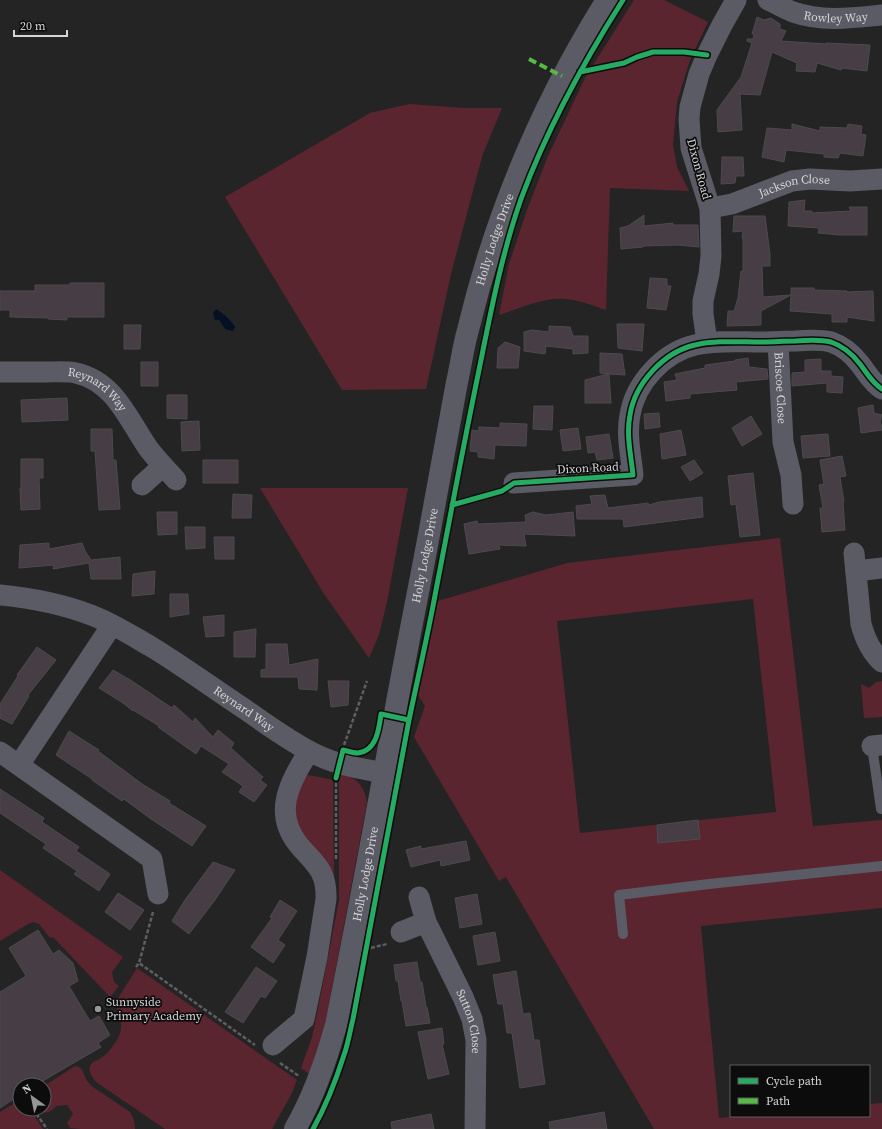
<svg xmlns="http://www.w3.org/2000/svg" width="882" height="1129" font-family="'Source Serif 4',serif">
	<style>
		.green { fill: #5b2530; fill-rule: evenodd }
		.water { fill: #031026 }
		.building { fill: #473d44; stroke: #4c4b4b }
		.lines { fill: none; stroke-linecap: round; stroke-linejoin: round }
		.path { stroke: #5e5e63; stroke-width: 2.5; stroke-dasharray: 4 2; stroke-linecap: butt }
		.service { stroke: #5a5b64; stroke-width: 10 }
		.minor { stroke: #5a5b64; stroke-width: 21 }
		.primary { stroke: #5b5b65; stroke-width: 22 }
		.quiet { stroke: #58b947; stroke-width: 4; stroke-dasharray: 8 4; stroke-linecap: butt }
		.cycleway-casing { stroke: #0d0c0d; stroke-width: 8 }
		.cycleway { stroke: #26ab63; stroke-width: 5 }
		.poi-dot { fill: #969697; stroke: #0d0c0d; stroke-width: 1.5 }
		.labels { text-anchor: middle; stroke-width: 3.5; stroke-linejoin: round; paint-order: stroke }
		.street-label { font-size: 12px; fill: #d4d3d5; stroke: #0d0c0d }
		.poi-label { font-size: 12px; fill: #d4d3d5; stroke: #0d0c0d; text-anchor: start }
	</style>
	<rect width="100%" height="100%" fill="#242424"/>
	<!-- green -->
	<path class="green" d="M634,0h30l44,22 -18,38 -13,42 -4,43 4,22 12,24 -79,-3 -4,122c-13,-4 -28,-11 -42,-11 -20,-2 -46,10 -65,16l10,-51 18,-54 21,-54 37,-78z
		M409,104l56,4h37l-19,46 -8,29 -24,91 -25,115 -84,1 -117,-193 145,-84z
		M260,488h148l-21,114 -8,33 -10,23 -45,-64z
		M780,538l33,288 69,-6v88l-181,18 18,192 24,-2h126v-12l13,-1v26h-228l-148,-252 -7,4 -85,-144 11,-31 -7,-11 20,-94 129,-38zM753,599l23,213 -196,21 -23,-212z
		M882,681v36l-18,1 -3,-34 8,4 7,-6z
		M341,774c16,4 23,11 26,28l-39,208 -6,25 -13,39 -8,-6 11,-31 6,-28 21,-109v-122z
		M308,775l25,5 1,105 -31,-47 -10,-24 7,-33z
		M0,870l123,87 -11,15 2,10 5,4 -9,11 -57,-60 -3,1 -11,-14 -6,-2 -5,2 -28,17z
		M137,968l160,112 -5,13 -20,36h-107l-66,-45c-6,-4 -14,-15 -6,-22 2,-1 6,-2 8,-4 5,-3 8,-7 11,-11 13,-15 10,-27 3,-44z
		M75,1066c8,1 8,6 11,13 1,3 4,5 7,8l37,25 4,8 1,9h-54l-11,-1 -3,-5 6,-9 -6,-9 -11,1c-6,7 -11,9 -19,3h7v-23z
		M20,1100v9h10l13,20h-43v-17z"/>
	<!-- water -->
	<path class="water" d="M216,309c8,5 14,10 19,18l-2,4 -8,-2 -6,-9h-4l-2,-7z"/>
	<!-- building -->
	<path class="building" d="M757,17l7,3 7,-2 9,6v5l6,2 -5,10 45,3v-1l44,2 -3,26 -25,-3 -1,2 -24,-7 -2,9 -19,-1 1,-8 -25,-11 -12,43 -20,-1 2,36 -24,2 -1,-22 24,-33 11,-34 -5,-2v-2h6l1,-5h-2z
		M792,124l28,7v-4l27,1 1,-4 14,2 -1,8 5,1 -3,21 -23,-3 -2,5 -14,-1v-3l-38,-4 -2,12 -22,-5 5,-29 25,2z
		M722,157h21l1,19h-8l-1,7 -14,1z
		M805,200l-1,11h8l-1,2 40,-2 -2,-4h18v28h-27l-22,-2 1,-5 -31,-2 1,-24z
		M644,215v11l29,-3v2h25l1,22 -21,-2 -35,1v1l-22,2 -1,-21 8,-2z
		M734,216h31l5,38v12h-8l1,31 28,-2v-7h23v2l33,1v1l26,-1 1,30 -27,-4v5h-15v-8l-42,-3 1,-16 -30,16v14l-34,1 1,-15h6l4,-13 3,-27h2v-33h-1l1,-7 -10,1z
		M650,278l17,1v7h4l-5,24 -19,-2z
		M70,283h34v34h-37v3l-19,-1v-1l-38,-1v-7h-10v-19h35v-6h35z
		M617,324h27l-2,27 -24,-3z
		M124,325h17l-1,24h-16z
		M549,326l21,1 3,9h15v17l-15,1v-5l-27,-3 -1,8 -21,-3v-19l8,-2 17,2z
		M505,342l15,5 -2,21h-21l1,-20z
		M600,353l22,1 3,21 -16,-1 2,29h-26v-23l23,-6 -8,-1z
		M748,358l1,9 18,2 1,10 -32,3 1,8 -47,4v4l-24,3 -2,-19 13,-2 -2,-6 30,-6v-3l30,-4v-1z
		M821,359v12h10v5l12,1 -1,16 -15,-1v-9l-35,3v-13l13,-1v-12z
		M141,362h17v24h-17z
		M167,395h20v24l-20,-1z
		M67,398l1,22 -46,2 -1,-22z
		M873,405l1,8 8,2 -2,7 2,5v3l-21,3 -3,-25z
		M534,406h19l-1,24 -19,-1z
		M659,413l1,14 -15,2 -1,-15z
		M751,416l11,18 -20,12 -10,-18z
		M199,421l1,29 -18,1 -1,-29z
		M500,423l27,1 -1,22 -31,-1 -1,14 -16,-2v-5l-8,-1 2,-21 7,1v-4l21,1z
		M578,428l3,21 -18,2 -3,-21z
		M91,429h21l1,31h3l4,49 -21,1 -4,-59h-4z
		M681,430l5,25 -24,4 -2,-25z
		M609,434l4,24 -16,2 -2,-8 -7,1 -2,-16z
		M828,434l2,22 -27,2 -2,-22z
		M842,456l4,20 -6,1 4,25h-1l2,28 -23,2 -2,-24h3l-4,-23 5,-1 -4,-24z
		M21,459h22v19h-4l1,31 -19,1 -1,-22h1z
		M203,460h35v23h-35z
		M694,460l9,13 -13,8 -9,-14z
		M753,473l7,62 -20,2 -4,-33 -5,1 -3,-29z
		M233,494l19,1 -1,23h-19z
		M605,495l3,13 40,-5 1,2 10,-3 43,-5 1,20 -79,10 -1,-8h-46l-1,-13 16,-2 -2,-8z
		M157,512h20v22l-19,1z
		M533,512l13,3 27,-3 2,24 -51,-2 2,12 -27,-1 1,4 -31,5 -5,-30 13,-3 1,3 48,-2 -1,-7z
		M185,527h20v21l-19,1z
		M214,537h20v22h-19z
		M49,543v6l33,-6 3,8 6,9 29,-3 1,22h-30l-2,-16 -36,6 1,-4 -35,3 1,-23z
		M155,571l-1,23 -22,2 1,-22z
		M170,594h18l1,20 -19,3z
		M224,615v21l-18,1 -3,-20z
		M256,629l-1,28h-21v-25z
		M266,644h21l2,21 29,-6 -1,31 -18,-1 -1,-12h-37v-7l5,-1z
		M37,647l19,13 -28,35 1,1 -17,28 -12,-6v-14l18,-28 -1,-1z
		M113,670l19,11 40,27 2,-3 19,17 2,-4 18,19 5,-7 16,13 -3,5 32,29 -3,3 7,5 -13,17 -15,-10 4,-6 -21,-14 7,-8 -28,-18 -5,8 -38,-27 1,-1 -26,-16v1l-10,-8 -24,-15z
		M328,681h21l-1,24 -17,2z
		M69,731l30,19 -1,1 44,33 28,17 -1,2 37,23 -14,20 -41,-27 -27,-20 -2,2 -30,-21v-1l-36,-24z
		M0,789l44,29 -2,4 37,25 -3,4 34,23 -11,17 -25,-17 3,-3 -34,-23 3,-4 -46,-31z
		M698,820l2,19 -42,4 -1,-18z
		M466,841l4,19 -29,6 -1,-6 -29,7 -5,-17 15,-4v3z
		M213,862l22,8 -20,30 -26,34 -17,-13 13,-21z
		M118,893l26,17 -14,20 -25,-18z
		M477,894l5,30 -22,4 -5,-30z
		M280,900l17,11 -19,29 7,5 -12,18 -22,-16 21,-29 -2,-1z
		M38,930l15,24 6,-4 14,13 5,18 -9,5 21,35 9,-5 11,19 -12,8 3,4 -60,35 -3,-5 -13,8h-5v3l-5,3 3,5 -18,12v-116l26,-16 -17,-28z
		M495,932l5,29 -22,4 -5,-29z
		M417,962l3,20h2l4,25h1l3,16 -24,3 -4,-25h-1l-3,-20h-2l-2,-16z
		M256,967l21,14 -12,17 -4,-2 -18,27 -18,-11z
		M516,971l7,43 7,-1 4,27h5l6,44 -25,4 -8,-55h-5l-4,-29h-5l-5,-29z
		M442,1028l2,16h-2l7,30 -21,5 -10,-47z
		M604,1112l3,17h-57l-1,-7z
		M431,1114l3,15h-42l-1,-7z"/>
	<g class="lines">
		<!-- path -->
		<path class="path" d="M344,745l23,-64
			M336,783v77
			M153,912l-14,51 116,82
			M371,948l16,-4
			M136,967l3,-4
			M280,1063l19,13
			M33,1109l14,20"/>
		<!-- service -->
		<path class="service" d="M872,746l9,63
			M623,934l-4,-39 90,-11 173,-18"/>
		<!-- minor -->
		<g class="minor">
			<path id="s1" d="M768,0c9,4 17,9 25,12 29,10 59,6 89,3"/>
			<path id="s2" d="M710,208l22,-4 60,-23 18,-2 40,2 32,-2"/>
			<path d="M707,342l-4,-28v-13l6,-27 2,-18 -1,-48 -19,-60 -2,-29 1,-12 9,-33 8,-19 15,-30 14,-25"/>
			<path id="s3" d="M778,342l5,100 8,33 2,29"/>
			<path id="s4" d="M0,372c15,0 31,0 46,0 10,0 21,-1 30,1 39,9 52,46 72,75 9,12 19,22 28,32"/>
			<path d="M514,483l119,-8c-2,-20 -7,-40 -3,-60 5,-32 34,-63 65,-70 21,-5 44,-3 66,-3 12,0 23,-1 34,-1 12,-1 25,-2 36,1 12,4 22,13 29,22 7,9 12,19 22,25"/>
			<path d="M142,485l21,-19"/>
			<path d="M854,553l7,71c4,15 10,28 21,38"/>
			<path d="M856,571l26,-3"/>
			<path id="s5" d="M0,595c31,3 62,9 91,20 21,8 40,20 59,31 33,20 64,43 96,64 23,16 46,33 71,45 21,10 45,14 67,18"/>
			<path d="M872,746l10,-1"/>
			<path d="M0,752l152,107 6,35"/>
			<path d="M19,765l93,-140"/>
			<path id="s6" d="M419,897l7,25 37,75 9,22 4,21 -1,89"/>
			<path d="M401,932l25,-10"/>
			<path d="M273,1045l31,-26 13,-62 9,-58c1,-30 -12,-35 -28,-55 -26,-33 -7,-63 11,-93"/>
		</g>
		<!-- primary -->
		<path class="primary" id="s7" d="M295,1129c19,-33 31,-68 41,-104 20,-98 38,-196 56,-295 11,-63 24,-126 36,-190 10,-52 19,-105 29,-158 4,-17 6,-35 11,-52 28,-117 75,-228 139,-330"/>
		<!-- quiet -->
		<path class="quiet" d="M529,59l33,17"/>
		<!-- cycleway casing -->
		<g class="cycleway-casing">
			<path id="cycleway" d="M580,72l44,-9 13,-6 16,-5h31l23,3
				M452,505l50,-14 12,-8 119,-8c-2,-20 -7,-40 -3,-60 5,-32 34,-63 65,-70 21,-5 44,-3 66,-3 12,0 23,-1 34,-1 12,-1 25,-2 36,1 12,4 22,13 29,22 7,9 12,19 22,25
				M336,778l7,-28c5,1 10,3 15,3 19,-2 21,-25 23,-39l28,6
				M313,1129c13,-23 23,-49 31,-74 4,-11 6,-24 9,-36 19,-99 37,-199 56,-299 9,-43 19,-86 27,-130 14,-72 27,-143 42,-215 12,-59 23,-119 43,-176 26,-70 62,-136 102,-199"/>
		</g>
		<!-- cycleway -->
		<use href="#cycleway" class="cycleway"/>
	</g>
	<!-- markers -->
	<circle class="poi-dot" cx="98" cy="1009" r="4"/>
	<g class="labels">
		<!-- street labels -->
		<g class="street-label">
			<text dy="4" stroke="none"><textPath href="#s1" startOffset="71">Rowley Way</textPath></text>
			<text transform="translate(699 169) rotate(75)" y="4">Dixon Road</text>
			<text dy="4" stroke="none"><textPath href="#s2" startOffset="88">Jackson Close</textPath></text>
			<text dy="4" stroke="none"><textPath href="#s7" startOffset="914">Holly Lodge Drive</textPath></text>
			<text dy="4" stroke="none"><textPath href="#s3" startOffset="46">Briscoe Close</textPath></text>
			<text dy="4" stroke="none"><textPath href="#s4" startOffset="103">Reynard Way</textPath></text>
			<text transform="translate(588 468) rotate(-3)" y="4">Dixon Road</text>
			<text dy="4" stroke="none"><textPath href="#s7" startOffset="590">Holly Lodge Drive</textPath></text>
			<text dy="4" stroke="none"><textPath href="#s5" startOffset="273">Reynard Way</textPath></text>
			<text dy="4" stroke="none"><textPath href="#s7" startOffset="266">Holly Lodge Drive</textPath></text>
			<text dy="4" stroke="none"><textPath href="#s6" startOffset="135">Sutton Close</textPath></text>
		</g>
		<!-- poi labels -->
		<g class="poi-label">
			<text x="106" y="1006">Sunnyside<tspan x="106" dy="14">Primary Academy</tspan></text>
		</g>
	</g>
	<!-- legend -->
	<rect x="730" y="1065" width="140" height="52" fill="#0d0c0d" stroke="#5d5c5d"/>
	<rect x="738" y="1078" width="20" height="6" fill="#26ab63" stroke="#5d5c5d"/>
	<text x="766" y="1085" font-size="12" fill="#d4d3d5">Cycle path</text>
	<rect x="738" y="1098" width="20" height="6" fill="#58b947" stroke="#5d5c5d"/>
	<text x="766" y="1105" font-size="12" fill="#d4d3d5">Path</text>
	<!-- north arrow -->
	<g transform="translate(32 1097) rotate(327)"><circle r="19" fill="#0d0c0d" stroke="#5d5c5d"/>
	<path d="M0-3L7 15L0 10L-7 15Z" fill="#969697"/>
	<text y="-6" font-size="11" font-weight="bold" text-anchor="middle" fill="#d4d3d5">N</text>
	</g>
	<!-- scale -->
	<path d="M14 30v6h53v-6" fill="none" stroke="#d4d3d5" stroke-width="2"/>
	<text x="20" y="30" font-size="12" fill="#d4d3d5" stroke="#0d0c0d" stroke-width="3" paint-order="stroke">20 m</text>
</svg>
